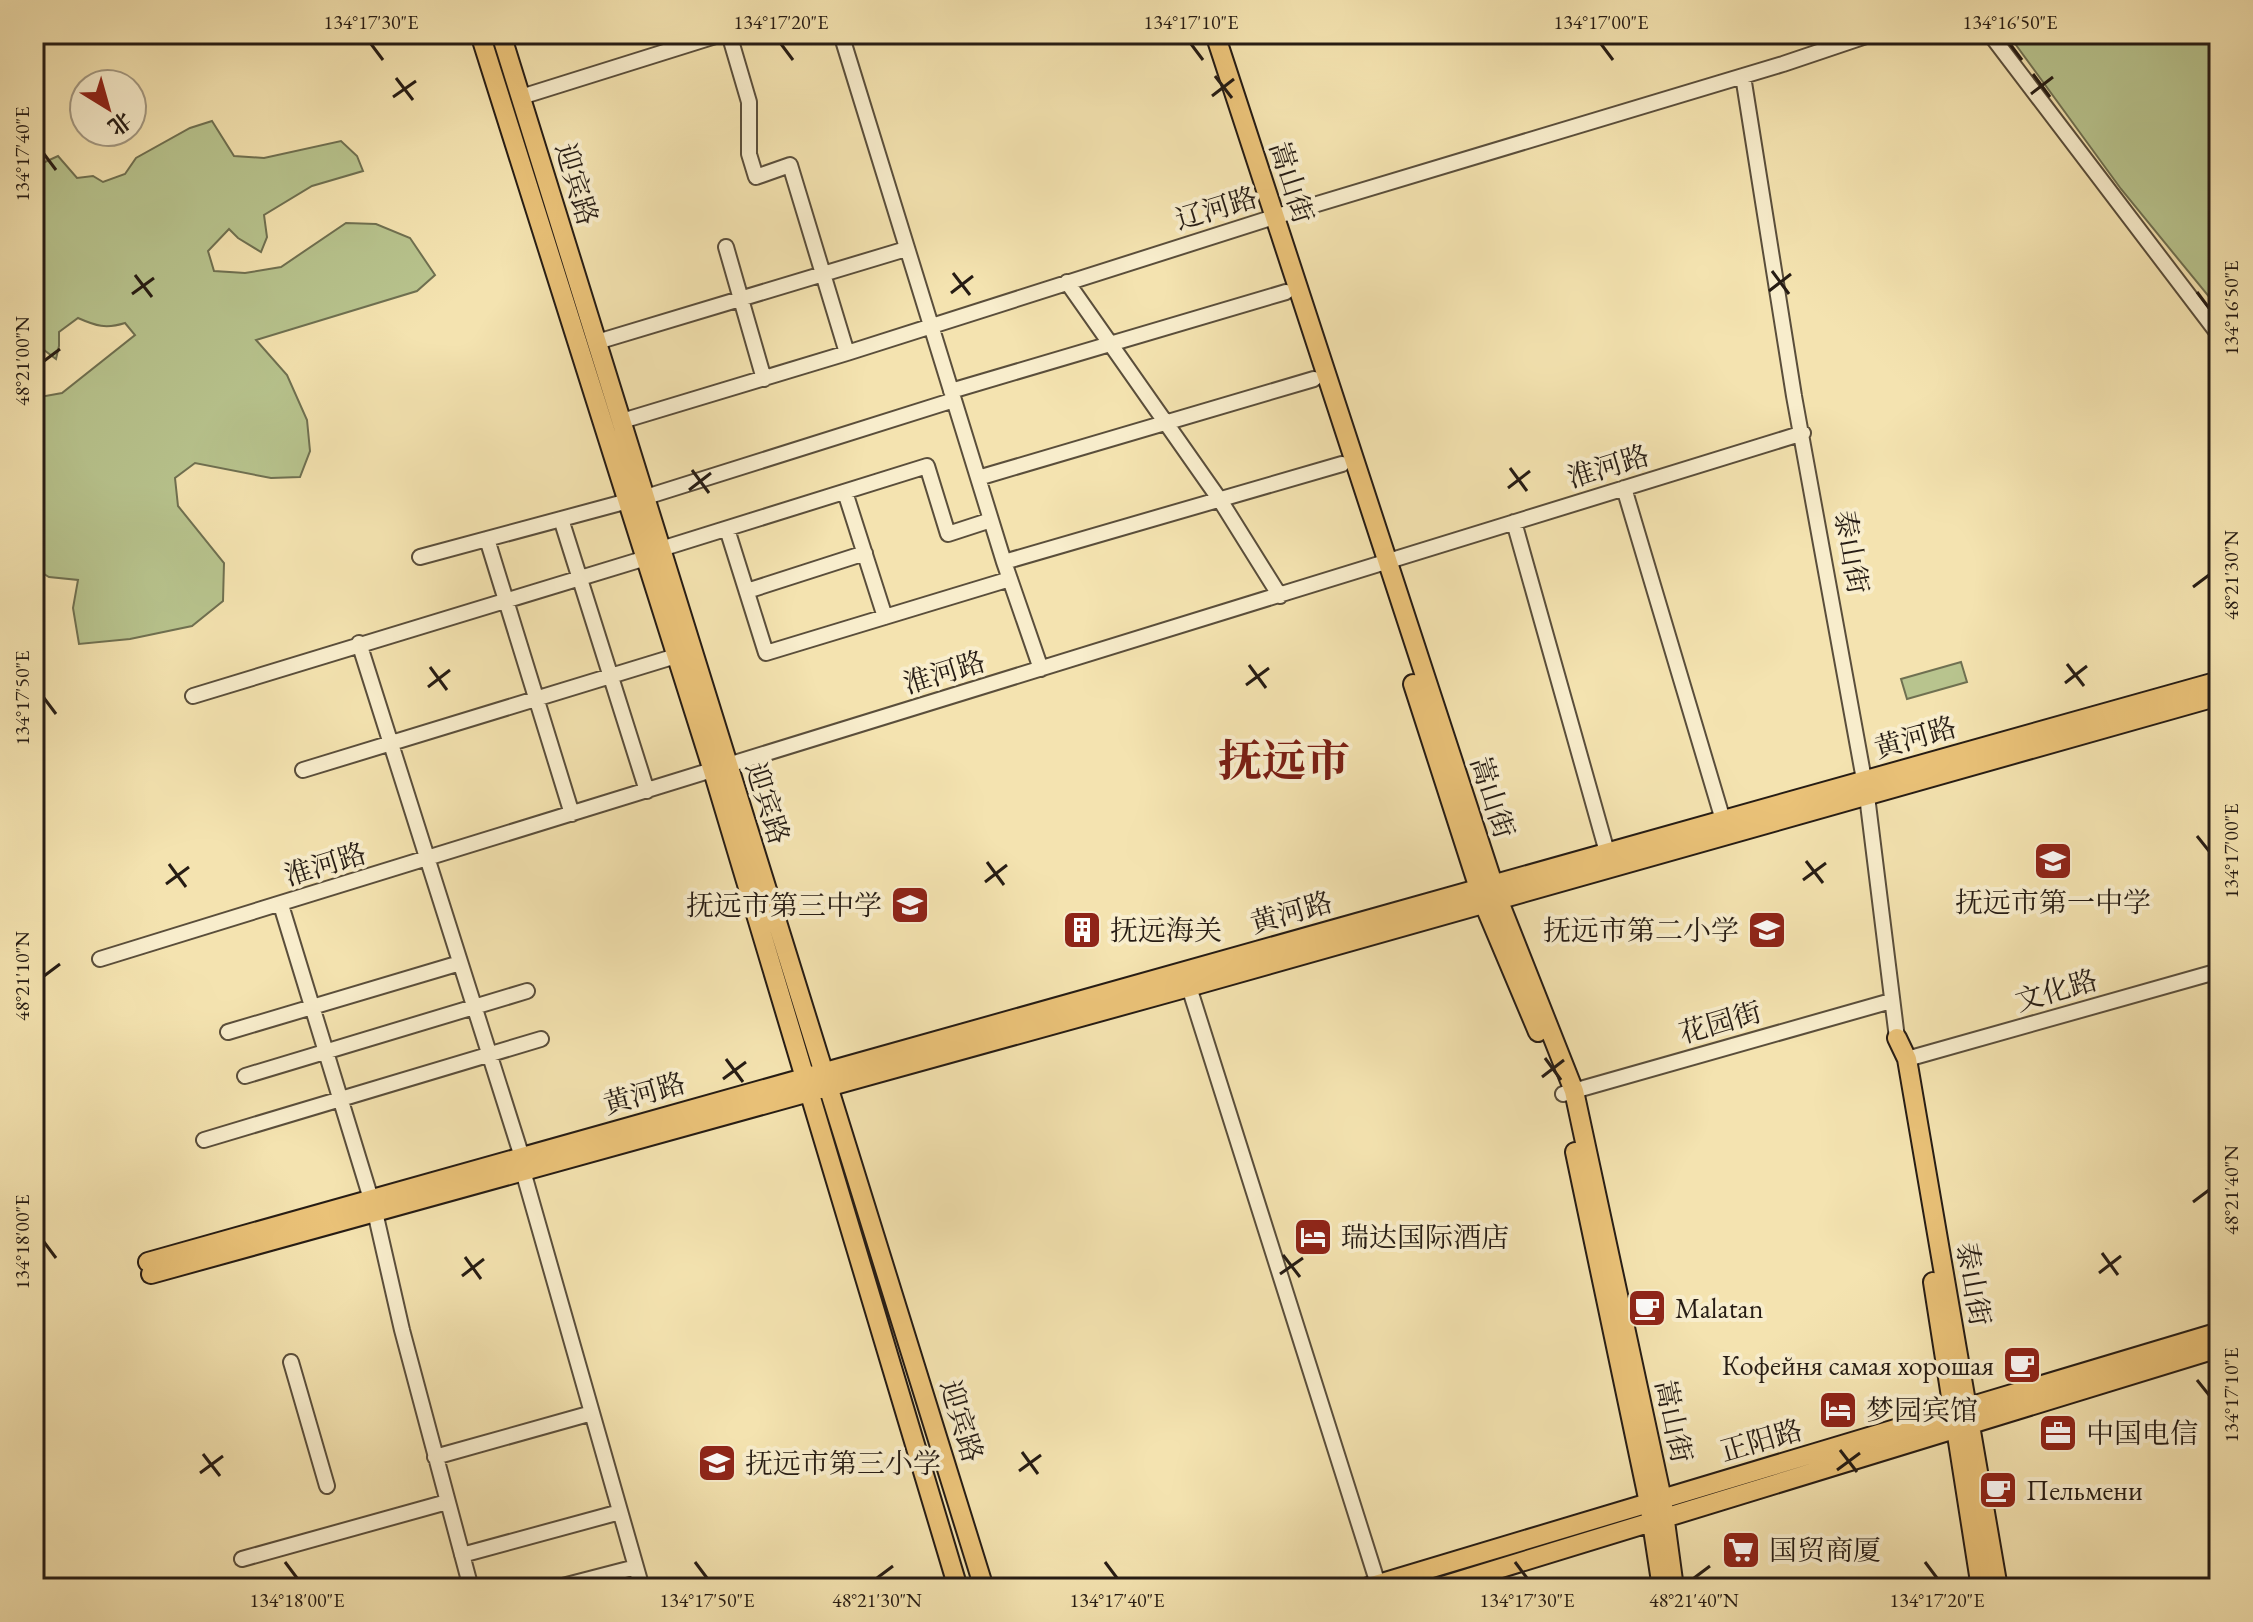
<svg xmlns="http://www.w3.org/2000/svg" width="2253" height="1622" font-family="'EB Garamond','Noto Serif SC',serif">
	<style>
		.green { fill: #b8c48e; stroke: #6f7051; stroke-width: 2 }
		.lines { fill: none; stroke-linecap: round; stroke-linejoin: round }
		.minor-casing { stroke: #5a4e3b; stroke-width: 18 }
		.major-casing { stroke: #261c14; stroke-width: 22 }
		.minor { stroke: #f8edcc; stroke-width: 14 }
		.major { stroke: #eac278; stroke-width: 18 }
		.ticks { fill: none; stroke: #261c14; stroke-width: 3 }
		.labels { text-anchor: middle; stroke-width: 8; stroke-linejoin: round; paint-order: stroke }
		.street-label { font-size: 28px; fill: #261c14; stroke: #f8edcc }
		.poi-label { font-size: 28px; fill: #261c14; stroke: #f8edcc; text-anchor: start }
		.town-label { font-size: 44px; font-weight: bold; fill: #7a1f14; stroke: #f8edcc }
		.neatline { fill: none; stroke: #261c14; stroke-width: 3 }
		.ticks-label { font-size: 20px; text-anchor: middle; fill: #261c14 }
	</style>
	<rect width="100%" height="100%" fill="#f4e3b0"/>
	<filter id="stains"><feTurbulence type="fractalNoise" baseFrequency=".0025" numOctaves="4"/><feColorMatrix values="0 0 0 0 .2 0 0 0 0 .09 0 0 0 0 .02 0 0 0 .5 -.17"/></filter>
	<radialGradient id="worn" r=".72"><stop offset=".6" stop-color="#630" stop-opacity="0"/><stop offset="1" stop-color="#630" stop-opacity=".3"/></radialGradient>
	<!-- green -->
	<path class="green" d="M2008,34h211v275l-98,-120z
		M212,121l22,35 30,2 77,-17 16,15 6,15 -51,15 -48,29 3,22 -6,15 -23,-14 -9,-9 -21,22 6,20 31,2 36,-6 65,-44 30,1 34,14 25,37 -18,16 -161,49 31,35 20,45 3,31 -10,26 -29,1 -76,-15 -20,15 3,28 46,57 -1,38 -31,25 -62,13 -51,5 -6,-36 5,-28 -29,-3 -15,-9v-170l28,-5 73,-58 -10,-12c-19,6 -29,3 -47,-5l-19,14v14l-3,13 -12,-9h-10v-183l24,-11 19,22 16,-2 10,6 22,-8 11,-16 54,-30z
		M1961,662l6,20 -60,17 -6,-20z"/>
	<g class="lines">
		<!-- minor casing -->
		<g class="minor-casing">
			<path id="minor" d="M729,34l20,68v52l7,23 34,-12 57,188
				M841,34l163,528 37,107
				M1990,34l229,301
				M1743,76l51,320 73,400 30,242
				M521,97l201,-63
				M726,247l38,132
				M1067,282l153,218 60,96
				M597,342l309,-93
				M951,391l335,-99
				M622,421l225,-68 427,-136 509,-153 89,-30
				M978,478l336,-99
				M1624,488l99,332
				M845,492l40,125
				M646,497l308,-97
				M561,519l86,272
				M1514,522l93,330
				M727,529l39,124 244,-74
				M487,539l85,275
				M661,549l266,-83 21,68 43,-14
				M420,557l208,-56
				M1004,562l338,-98
				M747,591l118,-38
				M359,643l163,514
				M193,696l453,-138
				M303,770l373,-114
				M281,905l94,307 27,118 69,258
				M100,959l1703,-526
				M1189,987l189,597
				M228,1032l232,-69
				M1907,1059l312,-88
				M245,1076l282,-85
				M1563,1094l328,-93
				M204,1140l337,-101
				M523,1171l119,417
				M291,1362l36,124
				M435,1457l157,-44
				M462,1555l158,-43
				M242,1559l205,-57
				M555,1588l81,-21"/>
		</g>
		<!-- major casing -->
		<g class="major-casing">
			<path id="major" d="M480,34l233,737 245,817
				M501,34l483,1554
				M1215,34l283,865 76,192 88,408 12,89
				M1413,684l71,220 54,128
				M1897,1038l10,21 91,529
				M1575,1152l74,351 13,85
				M148,1262l2071,-581
				M151,1274l1038,-287 1030,-291
				M1933,1282l48,306
				M1365,1588l854,-256
				M1436,1588l783,-240"/>
		</g>
		<!-- minor -->
		<use href="#minor" class="minor"/>
		<!-- major -->
		<use href="#major" class="major"/>
	</g>
	<!-- ticks -->
	<path class="ticks" d="M371,44l12,16M781,44l12,16M1191,44l12,16M1601,44l12,16M2010,44l12,16M2033,74l17,23M1215,76l17,22M396,78l17,22M2031,94l22,-17M1212,96l22,-17M393,97l23,-16M44,154l12,16M1772,271l17,23M953,273l17,22M135,275l17,22M1769,291l22,-17M2197,292l12,16M951,293l22,-17M132,294l22,-16M44,361l16,-12M1510,468l17,23M692,470l17,23M1508,488l22,-17M689,490l22,-17M2193,587l16,-12M2067,664l17,22M1249,665l17,23M430,667l17,23M2065,683l22,-17M1246,685l23,-17M428,687l22,-17M44,698l12,16M2197,836l12,15M1806,861l17,22M987,862l17,23M169,864l17,23M1803,880l23,-17M985,882l22,-17M166,884l23,-17M44,976l16,-12M1545,1058l16,22M726,1059l17,23M1542,1077l22,-17M723,1079l23,-17M2193,1202l16,-12M44,1242l12,16M2102,1253l16,22M1283,1255l17,22M465,1257l16,22M2099,1273l22,-17M1280,1274l23,-16M462,1276l22,-17M2197,1380l12,15M1840,1450l17,22M1022,1452l16,22M203,1454l17,22M1837,1470l23,-17M1019,1471l22,-16M200,1473l23,-17M285,1562l12,16M695,1562l12,16M1105,1562l12,16M1515,1562l12,16M1925,1562l12,16M877,1578l16,-12M1694,1578l16,-12"/>
	<!-- icons -->
	<defs>
		<g id="school-square" transform="scale(2)"><rect x="-9" y="-9" width="18" height="18" rx="4" fill="#8f2418" stroke="#f8edcc"/><path d="M0-5L7-2L0 1L-7-2ZM-4 1L0 2.5L4 1V4Q0 6-4 4Z" fill="#fff"/></g>
		<g id="building-square" transform="scale(2)"><rect x="-9" y="-9" width="18" height="18" rx="4" fill="#8f2418" stroke="#f8edcc"/><path d="M-4-6H4V6H1V3H-1V6H-4ZM-2.5-4.3h1.7v1.8h-1.7ZM.8-4.3h1.7v1.8H.8ZM-2.5-1h1.7V.8h-1.7ZM.8-1h1.7V.8H.8Z" fill="#fff"/></g>
		<g id="hotel-square" transform="scale(2)"><rect x="-9" y="-9" width="18" height="18" rx="4" fill="#8f2418" stroke="#f8edcc"/><path d="M-6-4.5h1.5V1H6V5H4.5V3h-9V5H-6ZM-4 0a1.8 1.8 0 1 1 3.6 0ZM.5 0V-2.5h3Q6-2.5 6 0Z" fill="#fff"/></g>
		<g id="cafe-square" transform="scale(2)"><rect x="-9" y="-9" width="18" height="18" rx="4" fill="#8f2418" stroke="#f8edcc"/><path d="M-5.5-4.5H6V0H3Q3 3.5 0 3.5H-2.5Q-5.5 3.5-5.5 0ZM3-3.2v2h1.7v-2ZM-6 4.5H4V6H-6Z" fill="#fff"/></g>
		<g id="office-square" transform="scale(2)"><rect x="-9" y="-9" width="18" height="18" rx="4" fill="#8f2418" stroke="#f8edcc"/><path d="M-6-3h4V-5.5h4V-3h4V5H-6ZM-1-4.5V-3h2v-1.5ZM-6 0V1H6V0Z" fill="#fff"/></g>
		<g id="supermarket-square" transform="scale(2)"><rect x="-9" y="-9" width="18" height="18" rx="4" fill="#8f2418" stroke="#f8edcc"/><path d="M-6-5.5h2.5l.6 2H6L4.5 2H-2.5L-4.4-4H-6ZM-1.5 3.2a1.3 1.3 0 1 0 .1 0ZM3 3.2a1.3 1.3 0 1 0 .1 0Z" fill="#fff"/></g>
	</defs>
	<g fill-rule="evenodd">
		<use href="#school-square" x="2053" y="861"/>
		<use href="#school-square" x="910" y="905"/>
		<use href="#building-square" x="1082" y="930"/>
		<use href="#school-square" x="1767" y="930"/>
		<use href="#hotel-square" x="1313" y="1237"/>
		<use href="#cafe-square" x="1647" y="1308"/>
		<use href="#cafe-square" x="2022" y="1365"/>
		<use href="#hotel-square" x="1838" y="1410"/>
		<use href="#office-square" x="2058" y="1433"/>
		<use href="#school-square" x="717" y="1463"/>
		<use href="#cafe-square" x="1998" y="1490"/>
		<use href="#supermarket-square" x="1741" y="1550"/>
	</g>
	<g class="labels">
		<!-- street labels -->
		<g class="street-label">
			<text transform="translate(1292 182) rotate(72)" y="10">嵩山街</text>
			<text transform="translate(577 184) rotate(73)" y="10">迎宾路</text>
			<text transform="translate(1216 208) rotate(-17)" y="10">辽河路</text>
			<text transform="translate(1608 466) rotate(-17)" y="10">淮河路</text>
			<text transform="translate(1852 552) rotate(80)" y="10">泰山街</text>
			<text transform="translate(944 672) rotate(-17)" y="10">淮河路</text>
			<text transform="translate(1915 737) rotate(-16)" y="10">黄河路</text>
			<text transform="translate(1493 797) rotate(72)" y="10">嵩山街</text>
			<text transform="translate(768 803) rotate(72)" y="10">迎宾路</text>
			<text transform="translate(325 864) rotate(-17)" y="10">淮河路</text>
			<text transform="translate(1291 912) rotate(-16)" y="10">黄河路</text>
			<text transform="translate(2056 990) rotate(-16)" y="10">文化路</text>
			<text transform="translate(1720 1022) rotate(-16)" y="10">花园街</text>
			<text transform="translate(644 1093) rotate(-16)" y="10">黄河路</text>
			<text transform="translate(1974 1284) rotate(80)" y="10">泰山街</text>
			<text transform="translate(962 1421) rotate(73)" y="10">迎宾路</text>
			<text transform="translate(1674 1421) rotate(78)" y="10">嵩山街</text>
			<text transform="translate(1761 1440) rotate(-16)" y="10">正阳路</text>
		</g>
		<!-- poi labels -->
		<g class="poi-label">
			<text x="2053" y="912" text-anchor="middle">抚远市第一中学</text>
			<text x="882" y="915" text-anchor="end">抚远市第三中学</text>
			<text x="1110" y="940">抚远海关</text>
			<text x="1739" y="940" text-anchor="end">抚远市第二小学</text>
			<text x="1341" y="1247">瑞达国际酒店</text>
			<text x="1675" y="1318">Malatan</text>
			<text x="1994" y="1375" text-anchor="end">Кофейня самая хорошая</text>
			<text x="1866" y="1420">梦园宾馆</text>
			<text x="2086" y="1443">中国电信</text>
			<text x="745" y="1473">抚远市第三小学</text>
			<text x="2026" y="1500">Пельмени</text>
			<text x="1769" y="1560">国贸商厦</text>
		</g>
		<!-- town labels -->
		<g class="town-label">
			<text x="1284" y="776">抚远市</text>
		</g>
	</g>
	<!-- margin -->
	<rect width="2253" height="1622" fill="none" stroke="#f4e3b0" stroke-width="88"/>
	<!-- north arrow -->
	<g transform="translate(108 108) rotate(143)"><circle r="38" fill="#f8edcc" stroke="#a49982" stroke-width="2"/>
	<path d="M0-6L14 30L0 20L-14 30Z" fill="#8f2418"/>
	<text y="-12" font-size="22" font-weight="bold" text-anchor="middle" fill="#261c14">北</text>
	</g>
	<rect x="44" y="44" width="2165" height="1534" class="neatline"/>
	<g class="ticks-label">
		<text x="371" y="29">134°17'30"E</text>
		<text x="781" y="29">134°17'20"E</text>
		<text x="1191" y="29">134°17'10"E</text>
		<text x="1601" y="29">134°17'00"E</text>
		<text x="2010" y="29">134°16'50"E</text>
		<text transform="translate(22 154) rotate(-90)" y="7">134°17'40"E</text>
		<text transform="translate(2231 308) rotate(-90)" y="7">134°16'50"E</text>
		<text transform="translate(22 361) rotate(-90)" y="7">48°21'00"N</text>
		<text transform="translate(2231 575) rotate(-90)" y="7">48°21'30"N</text>
		<text transform="translate(22 698) rotate(-90)" y="7">134°17'50"E</text>
		<text transform="translate(2231 851) rotate(-90)" y="7">134°17'00"E</text>
		<text transform="translate(22 976) rotate(-90)" y="7">48°21'10"N</text>
		<text transform="translate(2231 1190) rotate(-90)" y="7">48°21'40"N</text>
		<text transform="translate(22 1242) rotate(-90)" y="7">134°18'00"E</text>
		<text transform="translate(2231 1395) rotate(-90)" y="7">134°17'10"E</text>
		<text x="297" y="1607">134°18'00"E</text>
		<text x="707" y="1607">134°17'50"E</text>
		<text x="877" y="1607">48°21'30"N</text>
		<text x="1117" y="1607">134°17'40"E</text>
		<text x="1527" y="1607">134°17'30"E</text>
		<text x="1694" y="1607">48°21'40"N</text>
		<text x="1937" y="1607">134°17'20"E</text>
	</g>
	<rect width="100%" height="100%" filter="url(#stains)"/>
	<rect width="100%" height="100%" fill="url(#worn)"/>
</svg>
